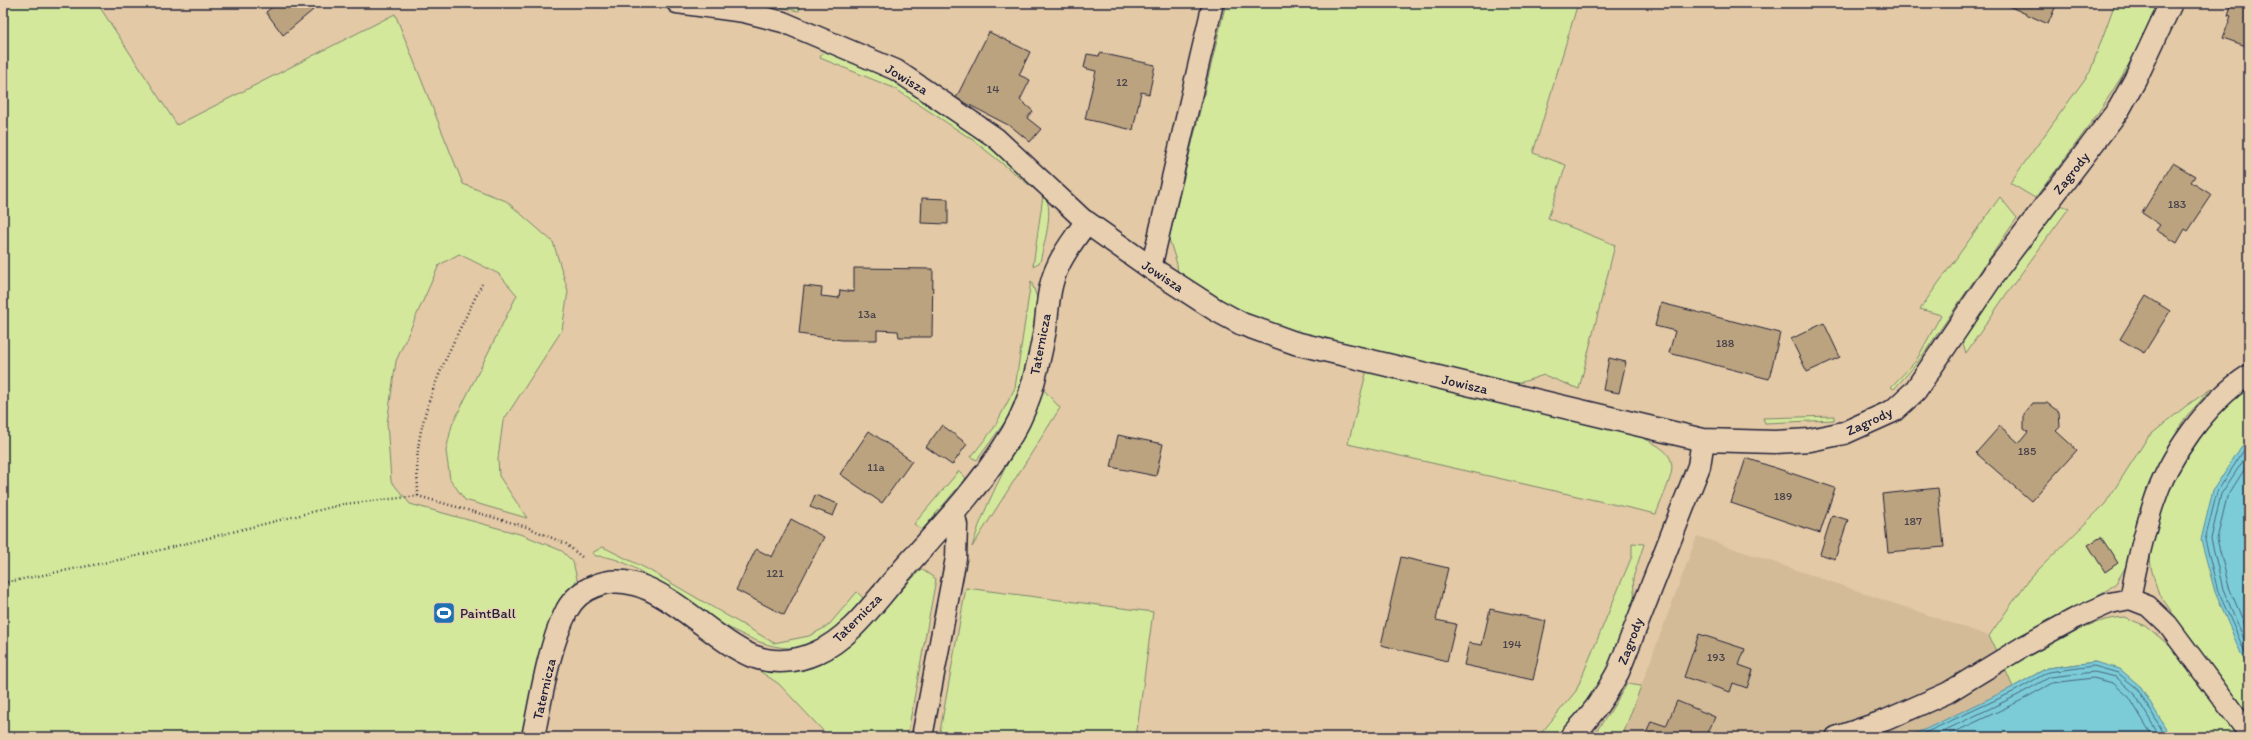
<svg xmlns="http://www.w3.org/2000/svg" width="2252" height="740" font-family="Itim,sans-serif">
	<style>
		.built { fill: #d3bb98 }
		.green { fill: #d4e89c; stroke: #7b856c }
		.water { fill: #7cccd8; stroke: #588899 }
		.lines { fill: none; stroke-linecap: round; stroke-linejoin: round }
		.shore { stroke: #46667a; stroke-width: 1 }
		.building { fill: #bba37f; stroke: #22223b }
		.service-casing { stroke: #22223b; stroke-width: 23 }
		.minor-casing { stroke: #22223b; stroke-width: 25 }
		.path { stroke: #22223b; stroke-width: 2.5; stroke-dasharray: 1 3; stroke-linecap: butt }
		.service { stroke: #e8cfb0; stroke-width: 20 }
		.minor { stroke: #e8cfb0; stroke-width: 22 }
		.labels { text-anchor: middle; stroke-width: 3; stroke-linejoin: round; paint-order: stroke }
		.number-label { font-size: 12px; fill: #48424c }
		.street-label { font-size: 14px; fill: #22223b; stroke: #e8cfb0 }
		.poi-label { font-size: 14px; fill: #22223b; stroke: #e8cfb0; text-anchor: start }
	</style>
	<rect width="100%" height="100%" fill="#e3c9a5"/>
	<filter id="ink" filterUnits="userSpaceOnUse"><feTurbulence type="fractalNoise" baseFrequency=".025" numOctaves="2"/><feDisplacementMap in="SourceGraphic" scale="8" xChannelSelector="R" yChannelSelector="G"/><feConvolveMatrix kernelMatrix="1 2 1 2 8 2 1 2 1" color-interpolation-filters="sRGB"/></filter>
	<g filter="url(#ink)">
		<!-- built -->
		<path class="built" d="M1697,536l292,100 24,51 -87,42 -21,8h-283z"/>
		<!-- green -->
		<path class="green" d="M3,3h94l80,122 218,-111 68,170 43,17 47,41 15,49 -6,39 -59,91 -5,37 1,18 28,42 -62,-18 -15,-21 -4,-28 6,-26 65,-130 -18,-21 -40,-20 -20,11 -43,96 -9,62 4,58 19,23 113,31 39,16 11,11 4,17 -14,23 -39,135h-521z
			M759,3h43l-3,8z
			M1226,3h352l-45,150 33,12 -18,53 67,27 -36,144 -35,-14 -25,8 -31,-3 -194,-47 -67,-27 -49,-31 -1,-11 -8,-25z
			M2115,3h43c-27,72 -77,134 -123,195l-25,-15 80,-111z
			M825,47l71,35 79,52 68,55c12,22 2,49 -3,73l-7,4 10,-70 -70,-56 -79,-52 -74,-30z
			M2000,197l17,21 -99,144 -24,27 -3,-2 25,-26 25,-46 -21,-6z
			M2057,204l12,4 -62,85 -41,60 -4,-13 43,-66z
			M1031,281l8,22 -8,43 -12,44 -12,29 -30,41 -6,-3 23,-29 21,-40z
			M1367,370l263,62c56,24 46,31 26,82l-308,-70z
			M2249,387v54l-8,6 1,209 7,12v52l-90,-126c-5,-15 -11,-30 -8,-47 10,-58 52,-125 98,-160z
			M1043,389l17,19 -88,139c16,-56 50,-104 71,-158z
			M2211,389l-26,29 -18,32 -39,113 -12,20 -11,9 -108,61 -8,-17 41,-58 75,-74 43,-67 38,-31z
			M1834,416v4l-69,3 -2,-5z
			M959,471l7,7 -44,52 -8,-6z
			M1632,543l12,1 -11,34 2,28 -19,47 -36,61 -23,23h-19l38,-46 56,-135z
			M603,547l44,22 127,74 35,-7 19,-10 29,-34 6,6c-16,20 -38,43 -64,49 -41,9 -110,-45 -145,-67 -17,-11 -37,-24 -58,-24l-4,-3z
			M921,569l15,10 -29,158h-78l-50,-53 -39,-26 36,13 89,-41z
			M966,588l187,24 -17,125h-197z
			M2124,617l22,9 25,21 67,90h-67l-76,-75 -48,6 -34,19 -8,-18c38,-21 76,-48 119,-52z
			M1627,684l14,2 -19,51h-30l18,-25z"/>
		<!-- water -->
		<path class="water" d="M2249,441v227l-7,-12 -27,-64 -14,-52 12,-50 28,-43z
			M2095,662l25,7 21,18 30,50h-266l21,-8 87,-42 34,-19z"/>
		<g class="lines">
			<!-- shore -->
			<path class="shore" d="M2249,446l-5,4 -27,42 -12,48 13,51 31,70
				M2249,452l-28,42 -10,45 12,50 26,62
				M2249,462l-22,35 -10,42 12,48 20,48
				M1916,737l99,-46 33,-19 46,-6 24,7 20,16 28,48
				M1931,737l87,-42 32,-18 44,-5 22,5 18,16 26,44
				M1944,737l76,-36 32,-18 41,-5 20,5 16,14 24,40"/>
		</g>
		<!-- building -->
		<path class="building" d="M277,3h30l6,7 -30,25 -17,-23z
			M2002,3h55l-9,21z
			M2232,3h17v44l-26,-9 8,-22 -3,-1z
			M989,32l41,20 -11,23 11,5 -10,20 13,11 -6,7 14,11 -11,13 -18,-15 -56,-29z
			M1100,53l55,12 -6,29 -8,-2 -8,38 -48,-11 11,-48 -12,-3 3,-14 12,2z
			M2173,163l22,13 -4,6 21,13 -24,36 -3,-2 -8,14 -21,-13 4,-5 -18,-12z
			M922,198l26,1v25l-27,-1z
			M854,268l79,1 -1,68h-33l-1,-6 -21,-1v10h-35l-43,-6 5,-48 18,2 -1,8 18,2 1,-8 14,2z
			M2146,296l24,15 -26,42 -24,-14z
			M1661,303l119,30 -11,46 -100,-26 6,-22 -20,-5z
			M1824,323l16,34 -33,15 -16,-33z
			M1609,358l17,4 -7,31 -16,-3z
			M2033,403h14l12,9 1,15 -4,4 21,19 -46,51 -55,-48 24,-27 19,17 9,-11 -4,-3v-15z
			M942,425l25,19 -15,21 -26,-18z
			M869,431l43,30 -30,42 -42,-29z
			M1118,435l45,9 -7,32 -45,-9z
			M1746,458l89,30 -15,45 -89,-30z
			M1938,488l6,59 -56,5 -6,-58z
			M815,495l23,9 -5,12 -23,-9z
			M1832,515l16,5 -13,39 -15,-5z
			M791,519l33,18 -40,78 -48,-25 20,-41 16,8z
			M2101,537l17,26 -13,9 -17,-27z
			M1401,557l47,11 -12,52 20,4 -9,37 -66,-16z
			M1490,609l56,12 -13,59 -69,-15 5,-22 13,2z
			M1699,634l46,15 -6,16 14,5 -6,18 -14,-5 -3,9 -46,-15z
			M1677,701l38,16 -9,20h-61l6,-16 15,5z"/>
		<g class="lines">
			<!-- service casing -->
			<g class="service-casing">
				<path id="service" d="M677,3l67,9 39,10 113,48 100,68 90,84
					M1151,268l62,-265
					M2130,599c6,-31 13,-63 23,-94 15,-48 54,-103 96,-130
					M922,737l34,-179 1,-33 -3,-13
					M1836,737l50,-17 61,-27 77,-47 52,-28 34,-15 20,-4 18,7 20,19 81,109"/>
			</g>
			<!-- minor casing -->
			<g class="minor-casing">
				<path id="minor" d="M533,737c9,-42 15,-89 34,-127 6,-11 17,-20 28,-24 54,-24 111,52 157,70 21,8 44,6 64,-3 35,-15 60,-53 85,-81 36,-41 75,-81 104,-127 11,-16 19,-33 25,-51 6,-20 11,-43 15,-64 3,-22 3,-44 13,-64 7,-16 19,-30 28,-44l65,46 65,42 26,14 53,19 408,97 72,2 35,-2 34,-7 49,-22 22,-20 83,-123 121,-159 16,-29 36,-77
					M1571,737c20,-20 34,-40 47,-65l81,-206 4,-26"/>
			</g>
			<!-- path -->
			<path class="path" d="M418,496c0,-15 -2,-31 0,-46 5,-53 41,-119 64,-166
				M3,583l125,-25 216,-54 74,-8 109,31 39,17 17,14"/>
			<!-- service -->
			<use href="#service" class="service"/>
			<!-- minor -->
			<use href="#minor" class="minor"/>
		</g>
	</g>
	<!-- icons -->
	<defs>
		<g id="stadium-square" transform="scale(1.15)"><rect x="-9" y="-9" width="18" height="18" rx="4" fill="#1f6fb2" stroke="#e8cfb0"/><path d="M0-5a6.5 5 0 1 0 0 10a6.5 5 0 1 0 0-10ZM-3.5-1.8h7v3.6h-7Z" fill="#fff"/></g>
	</defs>
	<g fill-rule="evenodd">
		<use href="#stadium-square" x="444" y="613"/>
	</g>
	<g class="labels">
		<!-- number labels -->
		<g class="number-label">
			<text x="1122" y="86">12</text>
			<text x="993" y="93">14</text>
			<text x="2177" y="208">183</text>
			<text x="867" y="318">13a</text>
			<text x="1725" y="347">188</text>
			<text x="2027" y="455">185</text>
			<text x="876" y="471">11a</text>
			<text x="1783" y="500">189</text>
			<text x="1913" y="525">187</text>
			<text x="775" y="577">121</text>
			<text x="1512" y="648">194</text>
			<text x="1716" y="661">193</text>
		</g>
		<!-- street labels -->
		<g class="street-label">
			<text transform="translate(907 79) rotate(31)" y="5">Jowisza</text>
			<text transform="translate(2071 173) rotate(-52)" y="5">Zagrody</text>
			<text transform="translate(1163 276) rotate(33)" y="5">Jowisza</text>
			<text transform="translate(1040 344) rotate(-79)" y="5">Taternicza</text>
			<text transform="translate(1465 384) rotate(13)" y="5">Jowisza</text>
			<text transform="translate(1869 421) rotate(-25)" y="5">Zagrody</text>
			<text transform="translate(857 618) rotate(-45)" y="5">Taternicza</text>
			<text transform="translate(1630 641) rotate(-69)" y="5">Zagrody</text>
			<text transform="translate(544 689) rotate(-77)" y="5">Taternicza</text>
		</g>
		<!-- poi labels -->
		<g class="poi-label">
			<text x="460" y="618">PaintBall</text>
		</g>
	</g>
	<!-- margin -->
	<rect width="2252" height="740" fill="none" stroke="#e8cfb0" stroke-width="16"/>
	<rect x="8" y="8" width="2236" height="724" fill="none" stroke="#22223b" stroke-width="1.5" filter="url(#ink)"/>
</svg>
